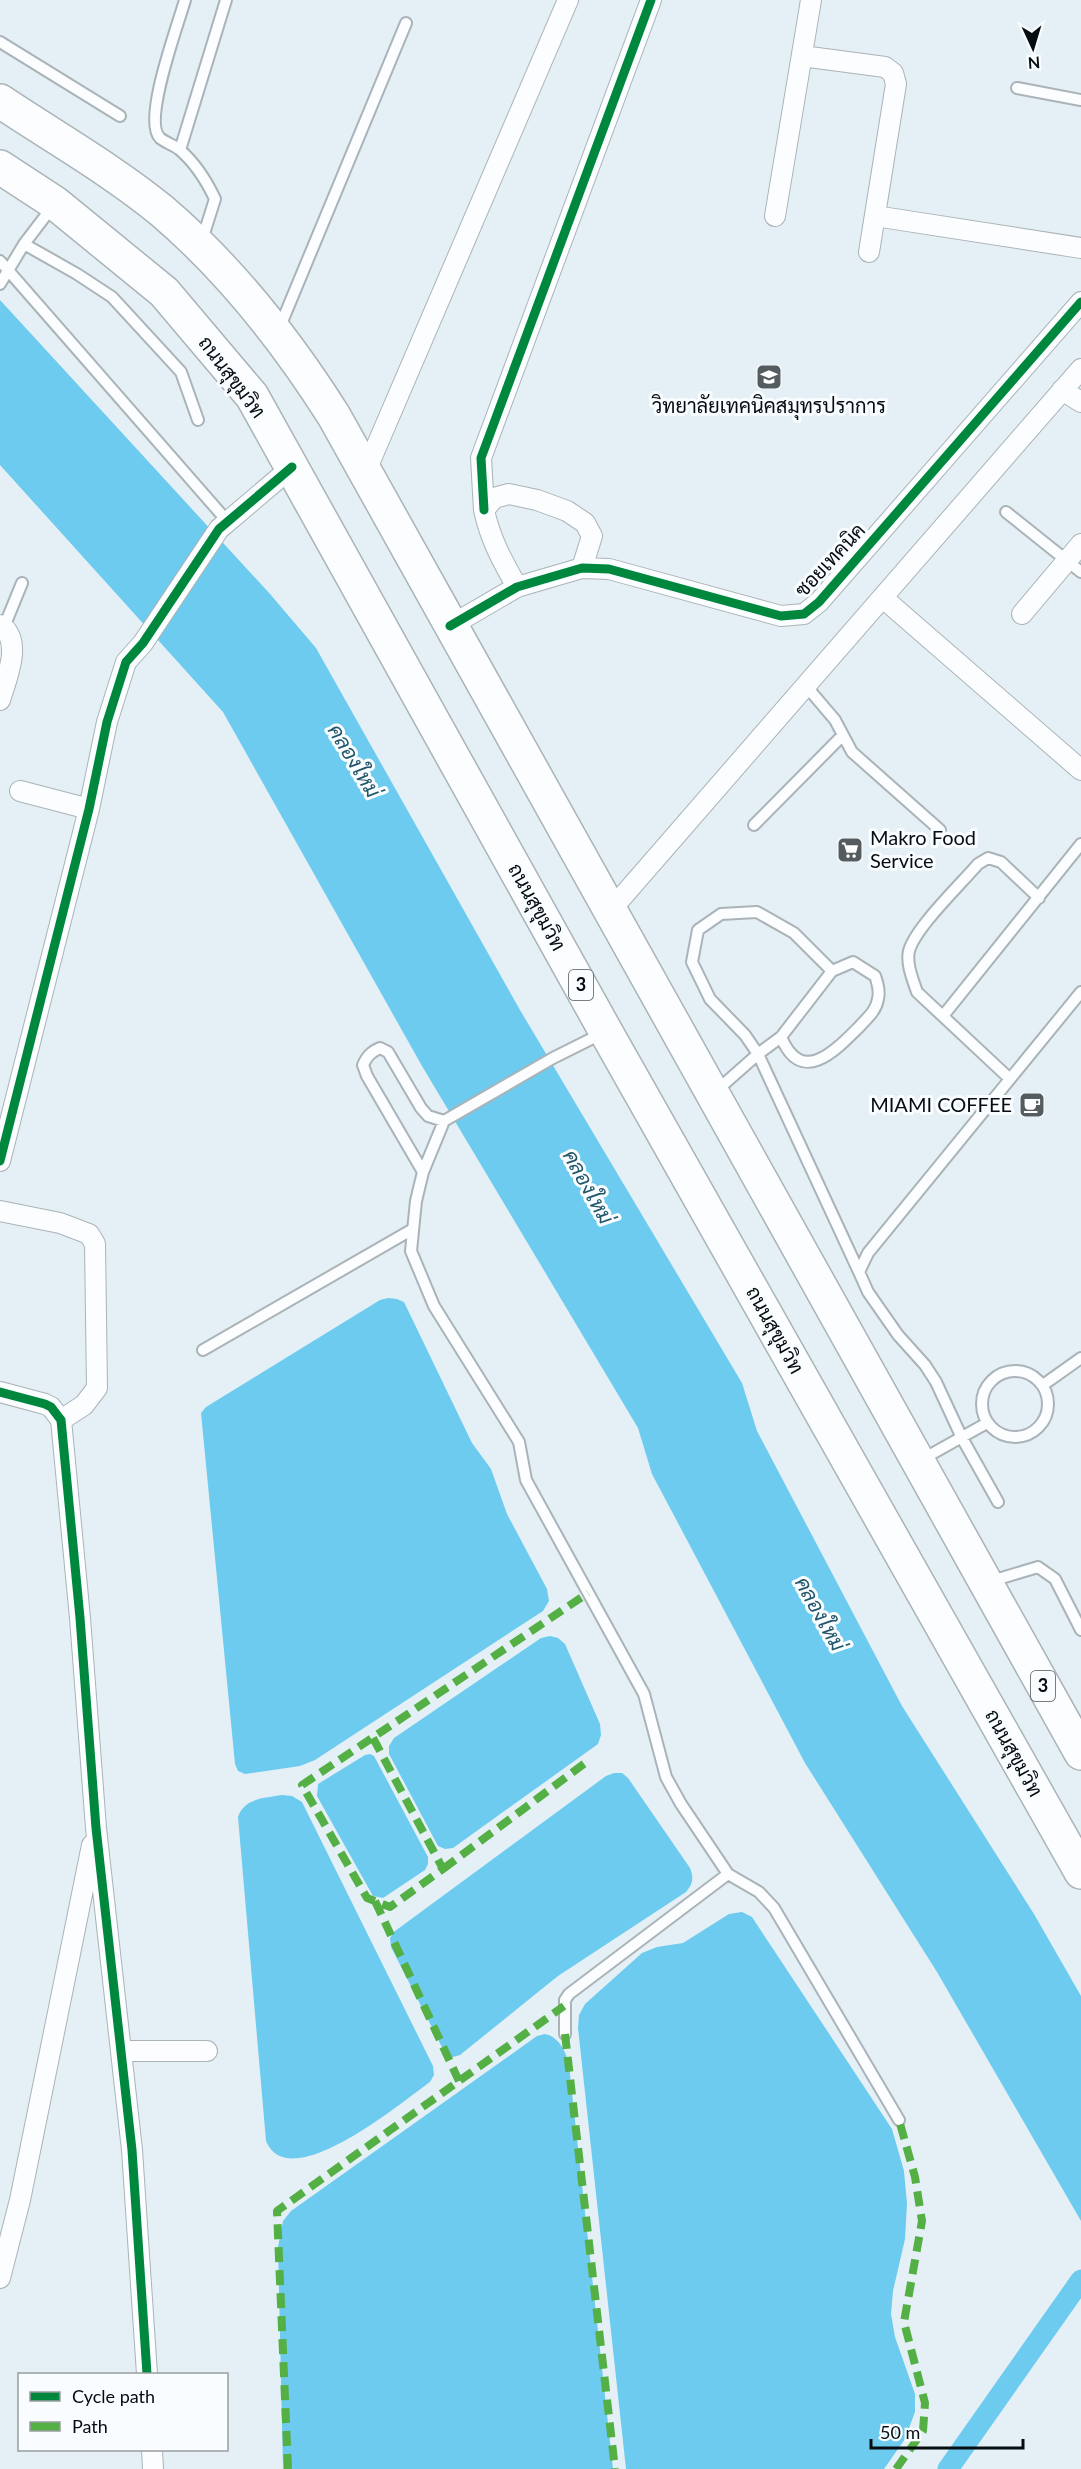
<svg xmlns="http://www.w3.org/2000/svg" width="1081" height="2469" font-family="Lato,Sarabun,sans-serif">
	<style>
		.water { fill: #6ccbee }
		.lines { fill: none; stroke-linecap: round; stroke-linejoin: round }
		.canal { stroke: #6ccbee; stroke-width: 21 }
		.service-casing { stroke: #aab3b8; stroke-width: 14 }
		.minor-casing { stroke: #aab3b8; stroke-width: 22 }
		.trunk-casing { stroke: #aab3b8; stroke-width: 36 }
		.service { stroke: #fbfdfe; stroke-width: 10 }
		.minor { stroke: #fbfdfe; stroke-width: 20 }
		.trunk { stroke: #fbfdfe; stroke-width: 33 }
		.quiet { stroke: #54b044; stroke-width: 8; stroke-dasharray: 15 8; stroke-linecap: butt }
		.cycleway-casing { stroke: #f9fdff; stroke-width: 13 }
		.cycleway { stroke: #00873e; stroke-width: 9 }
		.labels { text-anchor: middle; stroke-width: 6; stroke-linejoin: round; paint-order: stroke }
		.shield { fill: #f9fdff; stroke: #4f5558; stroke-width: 1.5 }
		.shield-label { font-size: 18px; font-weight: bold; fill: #060d10 }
		.street-label { font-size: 20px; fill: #060d10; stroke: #f9fdff }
		.poi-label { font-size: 20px; fill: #060d10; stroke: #f9fdff }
		.water-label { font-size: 21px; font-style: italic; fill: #23566a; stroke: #f9fdff }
	</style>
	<rect width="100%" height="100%" fill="#e5f0f6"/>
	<!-- water -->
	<path class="water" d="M0,300l270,294 46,54 204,362 222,373 15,48 145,275 132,208 47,82v225l-144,-249 -132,-209 -153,-289 -14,-46 -216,-362 -199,-354 -223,-247z
		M388,1298l9,1 7,3 68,141 19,26 16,45 40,75 2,12 -6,10 -228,149 -15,6 -55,8 -7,-3 -3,-7 -34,-351 5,-6 174,-107z
		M550,1636l8,2 7,6 35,80 1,11 -3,9 -145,104 -8,1 -7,-3 -49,-92v-8l5,-8 147,-100z
		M370,1754l4,2 54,101v7l-3,6 -42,28 -10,-2 -56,-100 1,-12 47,-29z
		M614,1773h8l6,5 62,90c4,10 3,16 -4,24l-128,84 -98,79 -7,2 -7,-2 -55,-108 -1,-9 5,-7 211,-155z
		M282,1795l10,1 10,6 131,264 1,9 -4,7c-28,20 -141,115 -164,59l-28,-324c6,-19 27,-19 44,-22z
		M742,1912l10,5 140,212 12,42 3,33 -2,35 -12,52 -2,23 4,23 20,57v18l-10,27 -21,30h-258l-48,-441 1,-13 6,-11 57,-51 15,-6 26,-4 46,-29z
		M545,2034c14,3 21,17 24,31l44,404h-330l-5,-222 5,-26 8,-10 246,-175z"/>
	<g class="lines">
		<!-- canal -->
		<path class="canal" d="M948,2469l133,-189"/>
		<!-- service casing -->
		<g class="service-casing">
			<path id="service" d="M185,0c-7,25 -43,121 -25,138 6,5 14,7 20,12 15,13 27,32 35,49l-13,41
				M0,42l120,74
				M1017,88l64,12
				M180,150l46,-150
				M24,244l53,30 35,23 69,75 17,48
				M0,261l228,261
				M0,284l24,-40 29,-38
				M279,329l127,-306
				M1006,512l75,60
				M4,627l18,-44
				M807,687l28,33 17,32 88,78
				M754,825l88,-89
				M943,1016l138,-172
				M781,1037c21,50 55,13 79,-11 8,-9 16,-15 18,-27 2,-8 0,-15 -3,-23l-22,-14 -21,9 -51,66 -23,17 101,218
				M1010,1079l-93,-87c-4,-12 -11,-28 -8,-41 6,-23 52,-67 69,-87l10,-6 13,4 38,36
				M715,1092l43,-38 -13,-19 -35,-36 -18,-37 6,-32 23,-16 36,-2 37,21 38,38
				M444,1121l-21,51 -7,29 -5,50 23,55 85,136 7,38 118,214 22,83 15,27 47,70 31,18 15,16 125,212
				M423,1172l-56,-96 -4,-11c4,-9 8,-13 17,-17l8,4 33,56 7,8 16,5 109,-63 50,-25
				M203,1350l210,-121
				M982 1404a33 33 0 1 1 66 0a33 33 0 1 1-66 0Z
				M1043,1385l38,-27
				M921,1460l66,-37
				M998,1502l-36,-64 -26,-56 -11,-17 -27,-30 -30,-43 -9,-20 9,-19 213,-261
				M988,1582l50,-15 17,12 26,51
				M565,2034v-34l4,-6 159,-120"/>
		</g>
		<!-- minor casing -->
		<g class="minor-casing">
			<path id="minor" d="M802,56l83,11 8,6 3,11 -27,168
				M775,216l36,-216
				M875,216l206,32
				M1062,390l19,12
				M365,473l203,-473
				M484,510l-3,-52 170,-458
				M517,587c-14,-25 -27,-48 -33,-77l10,-12 15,-4 28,6 30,11 18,12 7,13 -10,32
				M883,598l198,172
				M1022,614l59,-70
				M0,625c24,15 6,55 0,75
				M450,626l67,-39 65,-19 27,1 172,47 23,-2 15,-12 262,-300
				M20,791l69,18
				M610,911l471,-542
				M0,1161l89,-352 18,-87 19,-60 17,-19 76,-114 73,-62
				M0,1211l60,12 29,11 6,10 2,144 -13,17 -23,15
				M0,1392l45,12 6,3 10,13 19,198 16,210 36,322 15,224
				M121,2051h86
				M0,2278l20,-78 72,-355
				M152,2450l1,19"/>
		</g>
		<!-- trunk casing -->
		<g class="trunk-casing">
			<path id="trunk" d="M0,101c54,36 112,69 162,110 69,59 124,129 172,205l747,1337
				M0,167l55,36 109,89 88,104 354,636 475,840"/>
		</g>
		<!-- service -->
		<use href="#service" class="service"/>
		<!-- minor -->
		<use href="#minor" class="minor"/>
		<!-- trunk -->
		<use href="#trunk" class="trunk"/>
		<!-- quiet -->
		<path class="quiet" d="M373,1738l70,131 -53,38 -23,-9 -65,-113 286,-192
			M443,1869l142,-106
			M375,1901l84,180
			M565,2034l50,435
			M288,2469l-11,-258 287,-205
			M896,2469l27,-38 2,-28 -21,-81 18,-101 -7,-44 -16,-57"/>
		<!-- cycleway casing -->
		<g class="cycleway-casing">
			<path id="cycleway" d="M484,510l-3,-52 170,-458
				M450,626l67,-39 65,-19 27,1 172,47 23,-2 15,-12 262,-300
				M0,1161l89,-352 18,-87 19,-60 17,-19 76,-114 73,-62
				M0,1392l45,12 6,3 10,13 19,198 16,210 36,322 15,224"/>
		</g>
		<!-- cycleway -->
		<use href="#cycleway" class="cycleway"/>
	</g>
	<!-- icons -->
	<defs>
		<g id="university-square" transform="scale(1.35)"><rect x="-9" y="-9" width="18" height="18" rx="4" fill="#545c60" stroke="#f9fdff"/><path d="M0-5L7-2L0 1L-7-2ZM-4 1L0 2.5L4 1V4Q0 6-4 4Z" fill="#fff"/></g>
		<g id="supermarket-square" transform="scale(1.35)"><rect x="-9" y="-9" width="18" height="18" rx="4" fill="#545c60" stroke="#f9fdff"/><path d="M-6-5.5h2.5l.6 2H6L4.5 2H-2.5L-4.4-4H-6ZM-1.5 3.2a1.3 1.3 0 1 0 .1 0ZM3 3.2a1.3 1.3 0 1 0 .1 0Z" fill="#fff"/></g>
		<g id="cafe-square" transform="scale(1.35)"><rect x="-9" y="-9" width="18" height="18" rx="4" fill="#545c60" stroke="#f9fdff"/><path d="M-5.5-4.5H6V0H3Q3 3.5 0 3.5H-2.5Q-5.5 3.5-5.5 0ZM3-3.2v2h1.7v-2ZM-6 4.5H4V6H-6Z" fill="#fff"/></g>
	</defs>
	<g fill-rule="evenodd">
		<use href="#university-square" x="769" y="377"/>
		<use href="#supermarket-square" x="850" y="850"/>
		<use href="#cafe-square" x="1032" y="1105"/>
	</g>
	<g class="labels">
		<!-- shield labels -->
		<g class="shield">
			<rect x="569" y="970" width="24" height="30" rx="4.5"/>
			<rect x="1031" y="1671" width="24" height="30" rx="4.5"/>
		</g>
		<g class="shield-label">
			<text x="581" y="991">3</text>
			<text x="1043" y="1692">3</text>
		</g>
		<!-- street labels -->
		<g class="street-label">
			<text transform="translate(232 377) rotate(53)" y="7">ถนนสุขุมวิท</text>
			<text transform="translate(830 560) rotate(-47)" y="7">ซอยเทคนิค</text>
			<text transform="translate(537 907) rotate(61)" y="7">ถนนสุขุมวิท</text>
			<text transform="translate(775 1330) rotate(61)" y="7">ถนนสุขุมวิท</text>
			<text transform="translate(1014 1753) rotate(61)" y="7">ถนนสุขุมวิท</text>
		</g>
		<!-- poi labels -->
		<g class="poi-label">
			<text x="769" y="413">วิทยาลัยเทคนิคสมุทรปราการ</text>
			<text x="870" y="845" text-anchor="start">Makro Food<tspan x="870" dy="23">Service</tspan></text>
			<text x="1012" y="1112" text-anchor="end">MIAMI COFFEE</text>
		</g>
		<!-- water labels -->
		<g class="water-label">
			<text transform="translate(354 761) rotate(59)" y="7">คลองใหม่</text>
			<text transform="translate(588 1187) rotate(61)" y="7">คลองใหม่</text>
			<text transform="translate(820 1614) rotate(61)" y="7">คลองใหม่</text>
		</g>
	</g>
	<!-- legend -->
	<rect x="18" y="2373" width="210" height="78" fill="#f9fdff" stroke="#989d9f" stroke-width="1.5"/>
	<rect x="30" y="2392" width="30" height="9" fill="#00873e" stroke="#989d9f" stroke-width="1.5"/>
	<text x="72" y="2403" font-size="18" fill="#060d10">Cycle path</text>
	<rect x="30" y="2422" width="30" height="9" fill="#54b044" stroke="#989d9f" stroke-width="1.5"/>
	<text x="72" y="2433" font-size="18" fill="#060d10">Path</text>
	<!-- north arrow -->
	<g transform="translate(1033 48) rotate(176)" stroke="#f9fdff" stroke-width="4.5" paint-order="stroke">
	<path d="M0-4.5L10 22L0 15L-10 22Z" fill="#060d10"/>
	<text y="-9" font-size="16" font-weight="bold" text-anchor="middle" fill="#060d10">N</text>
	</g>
	<!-- scale -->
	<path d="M871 2439v9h152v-9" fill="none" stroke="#060d10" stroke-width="3"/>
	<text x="880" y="2439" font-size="18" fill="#060d10" stroke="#f9fdff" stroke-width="4.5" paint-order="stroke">50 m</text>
</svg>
